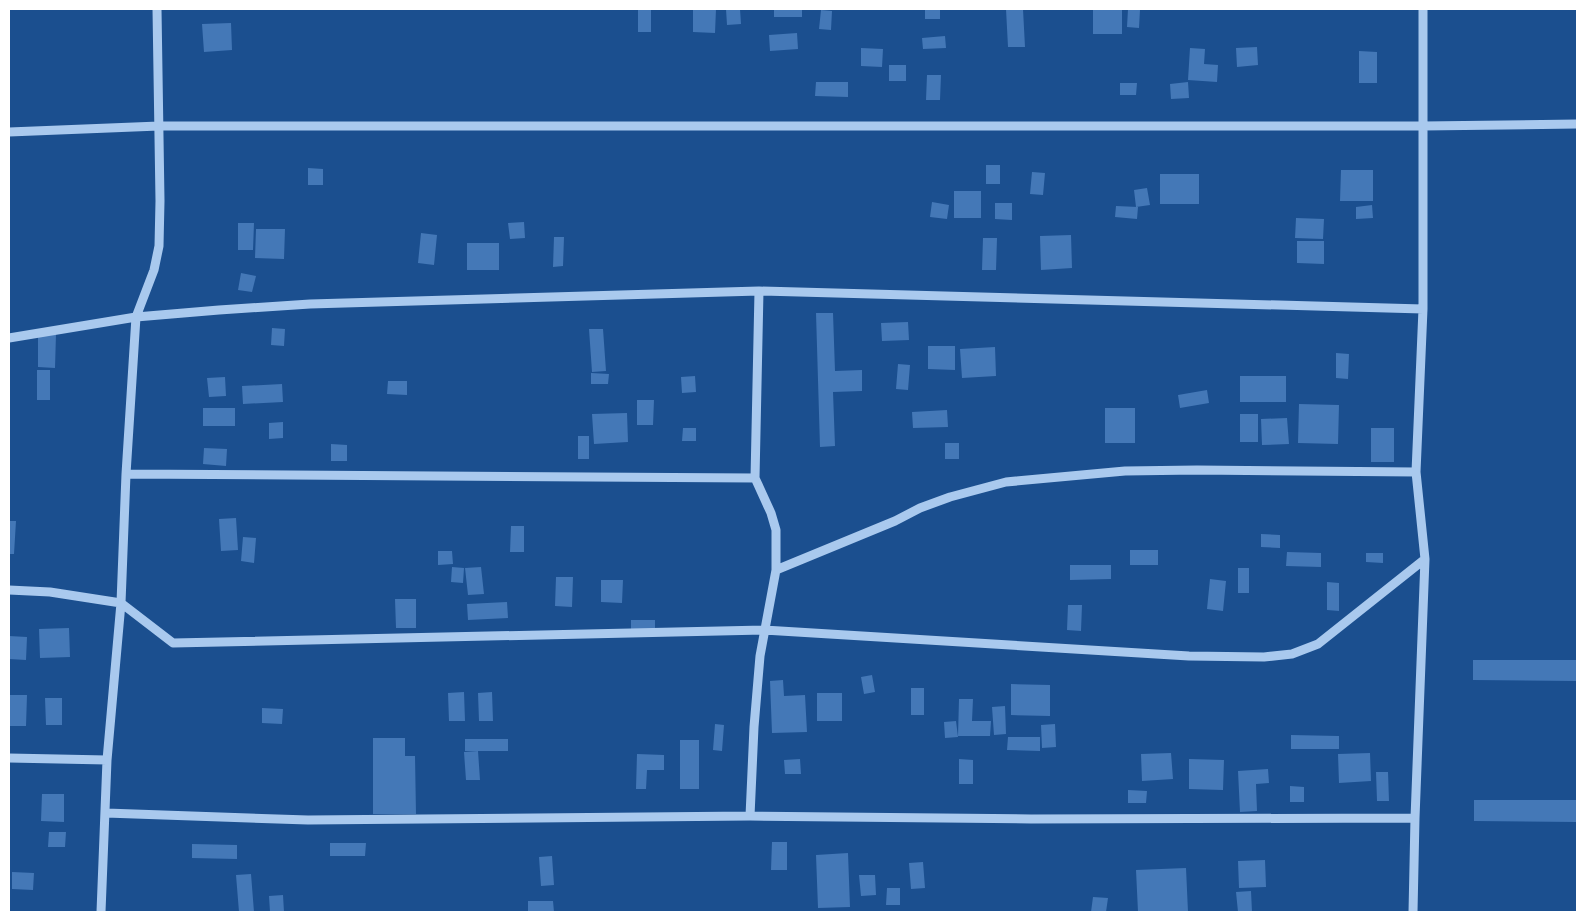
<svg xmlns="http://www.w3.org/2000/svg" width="1586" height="921" font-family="Raleway,sans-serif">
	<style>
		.building { fill: #4478b7 }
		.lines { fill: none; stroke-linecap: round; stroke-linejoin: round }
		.minor { stroke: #a9c9ee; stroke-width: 9 }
	</style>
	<rect width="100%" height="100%" fill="#1b4f8f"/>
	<!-- building -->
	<path class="building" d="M638,9h13v23h-13z
		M693,9h23l-1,24 -22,-1z
		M726,9h14l1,15 -14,1z
		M774,9h28v8h-28z
		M925,9h15v10h-15z
		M1006,9h17l2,38h-17z
		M1093,9h29v25h-29z
		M1128,9l12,1 -1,18 -12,-1z
		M821,10l11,1 -1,19 -12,-1z
		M231,23l1,27 -28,2 -2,-28z
		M797,33l1,16 -28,2 -1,-16z
		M945,36l1,12 -23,1 -1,-11z
		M1257,47l1,18 -21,2 -1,-19z
		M861,48l22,1 -1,18 -21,-1z
		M1190,48l15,1 -1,15 14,1 -1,17 -29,-2z
		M1359,51l18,1v31h-18z
		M889,65h17v16h-17z
		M927,75h14l-1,25h-14z
		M816,82h32v15l-33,-1z
		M1188,82l1,16 -18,1 -1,-15z
		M1120,83h17l-1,12h-16z
		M986,165h14v19h-14z
		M308,168l15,1v16h-15z
		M1341,170h32v31h-33z
		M1032,172l13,1 -2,22 -13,-1z
		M1160,174h39v30h-39z
		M1147,188l3,17 -14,2 -2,-17z
		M954,191h27v27h-27z
		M932,202l17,3 -2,14 -17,-2z
		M995,203h17v17l-17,-1z
		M1372,205l1,13 -17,1v-12z
		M1116,206l22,1 -1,12 -22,-2z
		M1296,218l28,1 -1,20 -28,-1z
		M524,222l1,16 -15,1 -2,-16z
		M238,223h16l-1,27h-15z
		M256,229h29l-1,30 -29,-1z
		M421,233l16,2 -3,30 -16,-2z
		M1071,235l1,33 -31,2 -1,-34z
		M554,237h10l-1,29 -10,1z
		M983,238h14l-1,32h-14z
		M1297,241h27v23l-27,-1z
		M467,243h32v27h-32z
		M241,273l15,3 -4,16 -14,-2z
		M816,313h17l2,58 27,-1v21l-29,1 2,54 -15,1z
		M908,322l1,18 -27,1 -1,-18z
		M272,328l13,1 -1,17 -13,-1z
		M589,329h14l3,42 -14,1z
		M38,334h18l-1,34 -17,-1z
		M928,346h27v24l-27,-1z
		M995,347l1,29 -34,2 -2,-29z
		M1336,353l13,1 -1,25 -12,-1z
		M898,364l12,1 -2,25 -12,-1z
		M37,370h13v30h-13z
		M591,373l18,1 -1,10h-17z
		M695,376l1,16 -14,1 -1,-16z
		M1240,376h46v26h-46z
		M225,377l1,19 -17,1 -2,-19z
		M388,381h19v14l-20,-1z
		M282,384l1,18 -40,2 -1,-18z
		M1207,390l2,13 -29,5 -2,-13z
		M637,400h17l-1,25h-16z
		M1299,404l40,1 -1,39 -40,-1z
		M203,408h32v18h-32z
		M1105,408h30v35h-30z
		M947,410l1,17 -35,1 -1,-16z
		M627,413l1,29 -34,2 -2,-30z
		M1240,414h18v28h-18z
		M1287,418l2,26 -27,1 -1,-26z
		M283,422v16l-14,1v-16z
		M683,428h13v13h-14z
		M1371,428h23v34h-23z
		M578,436h11v23h-11z
		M945,443h14v16h-14z
		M331,444l16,1v16h-16z
		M204,448l23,1 -1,17 -23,-2z
		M236,518l2,32 -17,1 -2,-32z
		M9,521h7l-2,33h-5z
		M511,526h13v26h-14z
		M1261,534l19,1v13l-19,-1z
		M243,537l13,1 -2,25 -13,-2z
		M1130,550h28v15h-28z
		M438,551h14l1,13 -15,1z
		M1287,552l34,1v14l-35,-1z
		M1366,553h17v10l-17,-1z
		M1070,565h41v14l-41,1z
		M452,567l12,1 -1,15 -12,-1z
		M481,567l3,27 -16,1 -3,-27z
		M1238,568h11v25h-11z
		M556,577h17l-1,30 -17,-1z
		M1210,579l16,2 -3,30 -16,-2z
		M601,580h22l-1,23 -21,-1z
		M1327,582l12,1v28l-12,-1z
		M395,599h21v29h-20z
		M507,602l1,16 -40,2 -1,-16z
		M1068,605h14l-1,26 -14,-1z
		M631,620h24v13h-24z
		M69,628l1,29 -30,1 -1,-29z
		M9,636l18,1 -1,23 -17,-1z
		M1473,660h104v21l-104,-1z
		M872,675l3,17 -11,2 -3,-17z
		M783,680l1,16 21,-1 2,37 -35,1 -2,-52z
		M1011,684l39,1v31l-39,-1z
		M911,688h13v27h-13z
		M464,692l1,29h-16l-1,-28z
		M492,692l1,29h-14l-1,-28z
		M817,693h25v28h-25z
		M9,695h18l-1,31h-17z
		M45,698h17v27h-16z
		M959,699h14l-1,22h19l-1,15h-32z
		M1005,706l1,28 -12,1 -2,-28z
		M262,708l21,1 -1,15 -20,-1z
		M956,721l2,16 -13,1 -1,-16z
		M715,724l9,1 -2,26 -9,-1z
		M1055,724l1,23 -14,1 -1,-23z
		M1291,735l48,1v13h-48z
		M1008,737h32v14l-33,-1z
		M373,738h32v18h10l1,58h-43z
		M465,739h43v12h-43z
		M680,740h19v49h-19z
		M478,751l2,29h-14l-2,-28z
		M1171,753l2,26 -31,2 -1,-27z
		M1370,753l1,28 -32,2 -1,-29z
		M637,754l27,1v15h-17l-1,19h-10z
		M800,759l1,15h-16l-1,-14z
		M959,759l14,1v24h-14z
		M1189,759l35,1 -1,30 -34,-1z
		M1268,769l1,14 -13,1 1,27 -17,1 -2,-41z
		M1376,772h12l1,29h-12z
		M1290,786l14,1v15h-14z
		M1128,790l19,1 -1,12h-18z
		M42,794h22v28l-23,-1z
		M1474,800h103v22l-103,-1z
		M49,832h17l-1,15h-17z
		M772,842h15v28h-16z
		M330,843h36l-1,13h-35z
		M192,844l45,1v14l-45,-1z
		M848,853l2,54 -32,1 -2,-53z
		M552,856l2,29 -13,1 -2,-29z
		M1265,860l1,27 -27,1 -1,-27z
		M923,862l2,26 -14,1 -2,-26z
		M1186,868l2,44h-50l-2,-42z
		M12,872l22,1 -1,17 -21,-1z
		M251,874l3,38h-15l-3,-37z
		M859,875h16l1,20 -15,1z
		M887,888h13v17h-14z
		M1251,891l1,21h-14l-2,-20z
		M283,895l1,17h-14l-1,-16z
		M1093,897l15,1 -2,14h-15z
		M528,901h25l1,11h-26z"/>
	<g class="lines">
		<!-- minor -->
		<path class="minor" d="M9,132l150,-6h1264l154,-2
			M9,338l127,-21 83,-7 91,-6 449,-13 664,18
			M126,474l629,4
			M776,570l119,-49 25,-13 30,-11 56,-15 119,-11 72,-1 219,2
			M9,590l41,2 71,11 52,40 591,-13 425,26 75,1 28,-3 26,-10 107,-85
			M9,758l98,2
			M106,813l202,7 442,-4 281,3 384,-1
			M750,816l4,-89 6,-71 16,-86v-40l-5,-17 -16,-35 4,-187
			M101,912l6,-152 14,-157 5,-129 10,-157 18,-47 5,-24 1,-45 -3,-192
			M1413,912l2,-94 10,-259 -9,-87 7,-163v-300"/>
	</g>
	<!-- border -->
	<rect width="1586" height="921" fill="none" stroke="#ffffff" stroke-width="20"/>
</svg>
